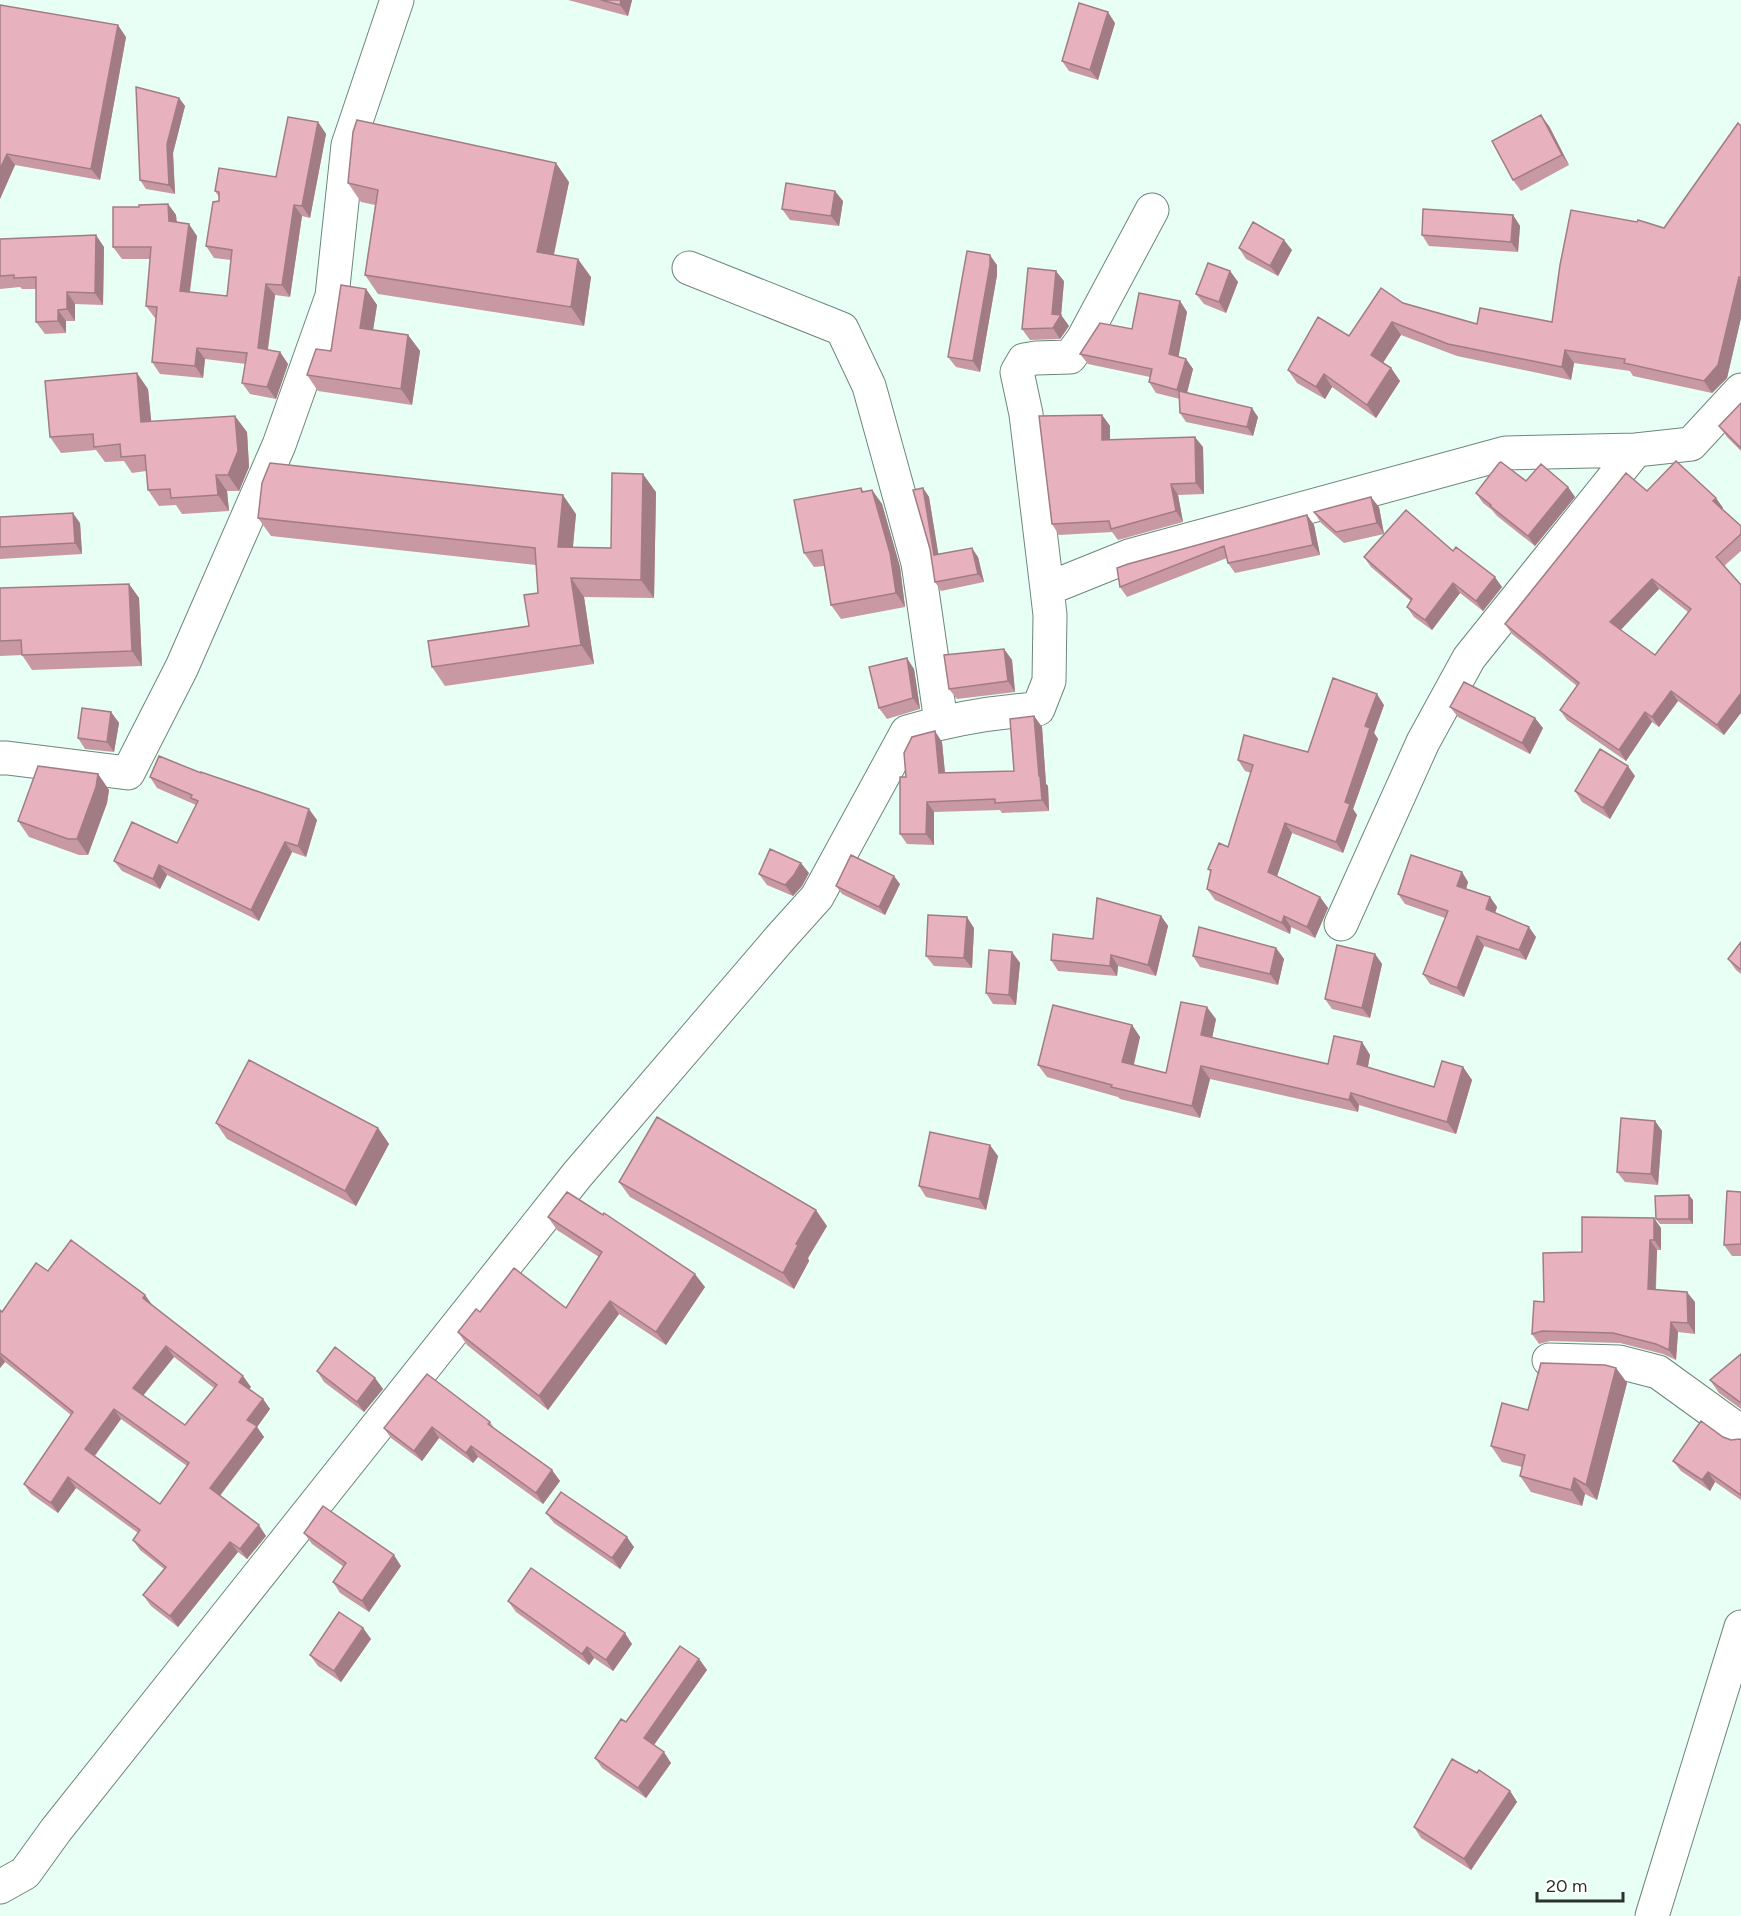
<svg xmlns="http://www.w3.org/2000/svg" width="1741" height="1916" font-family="Figtree,sans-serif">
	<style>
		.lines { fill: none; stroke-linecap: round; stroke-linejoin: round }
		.minor-casing { stroke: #6d867b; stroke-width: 35 }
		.minor { stroke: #fff; stroke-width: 33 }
		.wall { fill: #c898a3; fill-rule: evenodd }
		.shaded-wall { fill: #a27c85 }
		.building { fill: #e8b1be; stroke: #a27c85; stroke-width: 1.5; fill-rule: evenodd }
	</style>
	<rect width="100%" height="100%" fill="#e8fff5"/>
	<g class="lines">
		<!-- minor casing -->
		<g class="minor-casing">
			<path id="minor" d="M689,268l153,61 27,57 49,177 23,159
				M1047,589l-21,-175 -9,-42 7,-12 12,-2 34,-1 13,-18 69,-129
				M0,758h7l121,15 54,-106 97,-222 53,-149 16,-151 49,-145
				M1341,924l82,-182 46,-84 167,-208
				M1549,1360l70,2 39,10 83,60
				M0,1887l25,-14 31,-43 521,-655 204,-238 36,-40 90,-165c44,-13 86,-20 131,-23l11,-28 1,-66 -3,-26 82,-33 377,-103 130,-3 55,-6 50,-54
				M1652,1916l89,-289"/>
		</g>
		<!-- minor -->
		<use href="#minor" class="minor"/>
	</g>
	<!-- wall -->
	<path class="wall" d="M568,0h64l-4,16z
		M0,5l126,32 -26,143 -85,-15 -15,34z
		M1115,23l-17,57 -29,-9 -7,-10z
		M179,98l6,8 -12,47 2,41 -29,-5 -6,-9z
		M318,122l8,12 -16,84 -8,-2 -12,81 -15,-2 -7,55 12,2 8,12 -12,35 -26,-5 -8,-11 4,-19 -41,-5 -2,19 -43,-4 -8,-12 4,-44h-1l-9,-12 4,-47h-28l-9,-12 26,-40 29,-3 8,11 1,7 20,14 -7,56 37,4 4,-36 -17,-2 -8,-12 13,-45v-4l-4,-6 61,-14z
		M1549,126l20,39 -48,26 -8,-11z
		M1741,126v192l-14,60 -15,15 -79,-17 -3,-5 -56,-8 -3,17 -114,-24 -56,-21 -18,28 8,5 9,13 -24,37 -44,-31 -7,12 -28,-16 -9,-13 61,-34 54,-33 74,21 75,-2 112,-94z
		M569,182l-15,73 37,22 -7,49 -206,-32 -13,-19 10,-70 -14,-3 -13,-19z
		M843,201l-4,25 -49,-6 -8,-11z
		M1513,215l7,11 -2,26 -89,-6 -7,-11z
		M0,239l104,8 -1,58 -28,-1v17h-9v12l-21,1 -9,-12v-33h-14l-2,-2 -20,2z
		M1239,248l53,2 -14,26 -32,-17z
		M997,265v10l-17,97 -24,-5 -8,-10z
		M1230,271l8,11 -12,31 -22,-9 -8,-10z
		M1064,281l-3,34 8,11 -9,13 -30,1 -8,-11z
		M366,289l11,16 -4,25 35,5 12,16 -8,54 -94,-14 -11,-16 24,-24z
		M1180,301l7,11 -9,45 8,2 7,10 -6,23 71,25 -5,19 -67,-14 -6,-9v-14l-24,-6 -7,-11 1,-5 -62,-13 -8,-10 52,-25z
		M148,389l3,33 96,10 2,35 -10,24h-12l2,20 -47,3 -6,-9 -17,1 -11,-16 -2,-19 -14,2 -8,-12 -19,1 -9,-12 -35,3 -11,-16z
		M1741,403v48l-14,-14 -8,-11z
		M1102,415l8,11v14l93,7 1,47 -26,1 5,27 -65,18 -6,-8 -53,3 -7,-11z
		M1526,481l42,6 7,10 -40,49 -38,-30 -5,-6 -9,-7 -7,-10z
		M861,488l3,4 8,-2 10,14 18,63 5,40 -64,12 -10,-14 -7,-39 -10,1 -10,-14z
		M923,488l6,9 9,57 40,3 6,25 -43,9 -6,-9z
		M1647,491l69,7 7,10 -1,1 19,17v25l-17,15v169l-46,-34 -19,26 -7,-5 -26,39 -59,-41 -7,-10 17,-24 -65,-52 -7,-10zM1659,589l29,23 -33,43 -35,-25z
		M656,492l-2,106 -70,-1 10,67 -149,22 -13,-19 97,-41 9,-33 -2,-28 -265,-29 -13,-18 318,-4 -3,33 38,1z
		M1379,507l5,27 -40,9 -23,-20 -7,-11z
		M1307,515l7,10 6,30 -85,18 -7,-10 -1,-5 -100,39 -7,-10 -3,-19z
		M0,517l80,6 2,31 -82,5z
		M1453,551l49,36 -19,24 -23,-18 -28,37 -18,-13 -7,-10 4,-6 -40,-34 -7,-10z
		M129,584l10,14 3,68 -110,4 -10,-15 -22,1v-68z
		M1004,649l8,11 3,32 -58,7 -8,-10z
		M914,669l6,40 -33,10 -8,-11z
		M1384,705l-10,28 4,6 -25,70 4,6 -14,38 -51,-20 -15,43 43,21 8,11 -13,30 -24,-11 -1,7 -75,-34 -8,-11 4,-16 -3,-4 20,-22 23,-74 -6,-2 -7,-11 70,-8z
		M1450,707l93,21 -13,26 -72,-37z
		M111,712l8,11 -5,29 -29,-3 -7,-11z
		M1034,716l8,11 4,57 2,2 1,25 -47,2 -2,-3 -66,2v33l-27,-1 -7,-10 6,-57 36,-35 3,31 69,-2z
		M201,773l116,47 -11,37 -14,-5 -33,69 -92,-46 -7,14 -38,-18 -8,-10 63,-18 19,-38 -39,-17 -7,-11z
		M98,774l11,16 -2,13 -19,52h-9l-50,-18 -11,-16z
		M1635,776l-25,43 -28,-17 -7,-11z
		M1462,872l6,10 -2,7 24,8 7,10 -2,6 41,24 -10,23 -42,-14 -20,51 -34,-13 -7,-10 22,-56 -40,-14 -7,-10z
		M809,873l-7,13 -9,10 -26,-11 -8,-11z
		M900,884l-15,31 -43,-21 -6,-8z
		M1161,916l7,10 -12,50 -38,-10 -1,10 -59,-5 -7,-11 42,-21z
		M974,928l-2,40 -38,-2 -8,-10z
		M1741,942v32l-5,-4 -8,-11z
		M1276,948l8,11 -6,26 -78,-18 -7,-11z
		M1012,952l8,11 -4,42 -23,-1 -7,-11z
		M1375,954l7,10 -12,54 -38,-9 -7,-10z
		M1216,1019l-4,19 116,26 34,-22 8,13 -2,12 66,20 29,-20 9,13 -16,54 -97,-29 -1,7 -148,-33 -10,39 -80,-19 -2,-2 -71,-20 -9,-12 94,-40 8,12 -6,28 32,8z
		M1655,1121l7,10 -4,54 -33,-3 -8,-10z
		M216,1123l162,5 11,16 -33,62 -129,-67z
		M998,1156l-12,54 -60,-13 -7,-11z
		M619,1182l208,44 -19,32 1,3 -15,28 -164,-92z
		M1741,1192v64h-9l-8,-11z
		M1693,1200v24h-33l-4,-5z
		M548,1217l157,70 -39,58 -47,-31 -71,96 -81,-65 -9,-13 22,-20 86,-4 33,-51 -42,-27z
		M1661,1228v22h-4l-1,40 39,12v32l-17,-2 -2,28 -13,-6 -43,-11 -70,-2 -11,3 -7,-10 12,-32z
		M48,1271l97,24 7,11 99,81 -2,2 14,10 7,10 -13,18 7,10 -44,59 46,40 -19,23 -9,-7 -60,75 -27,-21 -8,-11 21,-26 -24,-19 -7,-10 5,-7 -62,-45 -18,25 -27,-19 -7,-10 47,-69 -66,-53 -5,6v-58l2,2zM174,1357l40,31 -29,37 -42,-29zM121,1419l66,47 -27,38 -65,-48z
		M1741,1354v55l-22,-16 -9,-13z
		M1616,1368l11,15 -30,117 -12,-6 -3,12 -51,-14 -11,-16 2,-9 -20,-5 -11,-16 37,-36z
		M317,1371l58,7 8,11 -19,23 -40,-30z
		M490,1422l4,6 58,42 8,11 -17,23 -65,-47 -5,6 -34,-25 -17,23 -31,-23 -7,-10z
		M1723,1437l8,3h10v60l-26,-18 -5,9 -29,-20 -8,-10z
		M546,1513l88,34 -14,22 -66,-46z
		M304,1533l97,33 -32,46 -29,-19 -7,-11 11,-15 -32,-23z
		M508,1601l124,43 -19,27 -19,-13 -5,7 -73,-53z
		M363,1628l8,11 -30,43 -23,-16 -8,-11z
		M699,1659l8,11 -53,75 17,18 -25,35 -44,-30 -7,-10 31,-36z
		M1510,1791l7,11 -46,68 -50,-32 -7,-11z"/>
	<!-- shaded-wall -->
	<path class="shaded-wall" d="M621,0h11l-4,16 -8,-11z
		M1108,12l7,11 -17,57 -8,-10z
		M118,25l8,12 -26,143 -9,-11z
		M179,98l6,8 -12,47 2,41 -6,-9 -2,-41z
		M1541,115l8,11 20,39 -7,-10z
		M318,122l8,12 -16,84 -8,-12z
		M7,154l8,11 -15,34v-30z
		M556,163l13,19 -19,89 -13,-19z
		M835,191l8,10 -4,25 -8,-10z
		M168,204l8,11 1,18 -8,-12z
		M294,205l8,11 -12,81 -8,-12z
		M1513,215l7,11 -2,26 -7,-10z
		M189,224l8,12 -9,66 -8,-11z
		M96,235l8,12 -1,58 -8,-12z
		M1284,240l8,10 -14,26 -8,-10z
		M990,255l7,10v10l-17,97 -7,-11z
		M578,259l13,18 -7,49 -13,-19z
		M1056,271l8,10 -3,35v-1l8,11 -9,13 -7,-11 -1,-14z
		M1230,271l8,11 -12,31 -7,-11z
		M1739,277l2,3v38l-14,60 -15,15 -8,-12z
		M266,284l9,11 -9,65 -8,-12z
		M366,289l11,16 -6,38 -11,-15z
		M67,292l8,12v17l-8,-12z
		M1180,301l7,11 -10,53 -8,-11z
		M58,310l8,11v12l-8,-12z
		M1392,322l9,13 -21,32 -9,-12z
		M408,335l12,16 -8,54 -11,-16z
		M197,348l8,11 -2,19 -8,-12z
		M1565,350l9,13 -3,17 -9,-13z
		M280,352l8,12 -12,35 -9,-12z
		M1186,359l7,10 -8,32 -8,-11z
		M1391,368l9,13 -24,37 -9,-13z
		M137,373l11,16 5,49 -12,-16z
		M1324,374l8,13 -7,12 -9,-12z
		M1252,408l6,9 -5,19 -6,-9z
		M1102,415l8,11v25l-8,-11z
		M235,416l12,16 2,35 -10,24 -11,-16z
		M1195,437l8,10 1,47 -8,-11z
		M643,474l13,18 -2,106 -13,-18z
		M216,475l11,16 2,20 -11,-16z
		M1171,484l7,11 5,27 -7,-11z
		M1568,487l7,10 -40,49 -7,-10z
		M923,488l6,9 11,67 -6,-9z
		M872,490l10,14 18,63 5,40 -9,-14z
		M563,495l13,19 -5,52 -13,-19z
		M1371,497l8,10 5,27 -7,-11z
		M1716,498l7,10 -2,3 -8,-10z
		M73,513l7,10 2,31 -7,-11z
		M1307,515l7,10 6,30 -7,-10z
		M972,548l6,9 6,25 -6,-8z
		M1495,577l7,10 -19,24 -7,-10z
		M571,578l13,19 10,67 -13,-19z
		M1652,579l7,10 -41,44 -8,-11z
		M1453,583l7,10 -28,37 -7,-10z
		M129,584l10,14 3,68 -10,-15z
		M1004,649l8,11 3,32 -7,-11z
		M907,658l7,11 6,40 -7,-11z
		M1671,691l7,10 -19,26 -7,-10z
		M1741,693v20l-17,22 -7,-10z
		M1377,694l7,11 -10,28 4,6 -25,70 4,6 -14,38 -7,-11 9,-40 20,-76z
		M111,712l8,11 -5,29 -7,-10z
		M1645,712l7,10 -26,39 -7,-11z
		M1034,716l8,11 4,57 2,2 1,25 -7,-11 -3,-24z
		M1535,718l8,10 -13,26 -8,-11z
		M935,731l7,11 4,42 -7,-11z
		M1628,766l7,10 -25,43 -7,-11z
		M98,774l11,16 -2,13 -19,52 -11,-16z
		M927,802l7,10v33l-8,-11z
		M309,809l8,11 -11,37 -8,-11z
		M1285,823l7,10 -17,49 -7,-10z
		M285,842l7,10 -33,69 -8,-11z
		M801,863l8,10 -7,13 -9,10 -8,-11z
		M159,865l8,10 -7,14 -7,-10z
		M1462,872l6,10 -4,14 -7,-10z
		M894,876l6,8 -15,31 -6,-8z
		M1320,897l8,11 -13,30 -8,-11z
		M1490,897l7,10 -4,12 -7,-10z
		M1161,916l7,10 -12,50 -8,-11z
		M1284,916l7,11 -1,7 -8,-11z
		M967,917l7,11 -2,40 -8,-10z
		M1529,927l7,10 -10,23 -7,-10z
		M1477,936l7,10 -20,51 -7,-9z
		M1276,948l8,11 -6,26 -8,-11z
		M1012,952l8,11 -4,42 -7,-10z
		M1375,954l7,10 -12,54 -8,-10z
		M1111,955l7,11 -1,10 -7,-10z
		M1207,1007l9,12 -6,29 -9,-13z
		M1132,1025l8,12 -9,38 -9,-13z
		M1362,1042l8,13 -4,21 -9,-12z
		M1201,1066l9,13 -10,39 -8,-12z
		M1463,1067l9,13 -16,54 -9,-12z
		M1351,1093l8,12 -1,7 -9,-12z
		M1655,1121l7,10 -4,54 -7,-11z
		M378,1128l11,16 -33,62 -11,-15z
		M990,1145l8,11 -12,54 -7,-11z
		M1689,1195l4,5v24l-4,-5z
		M816,1210l11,16 -19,32 1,3 -15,28 -11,-16 13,-29z
		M1654,1218l7,10v22l-7,-10z
		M1650,1240l7,10 -2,49 -7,-10z
		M695,1274l10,13 -39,58 -10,-13z
		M1687,1292l8,10v32l-7,-11z
		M145,1295l8,11 -10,-8z
		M610,1301l9,13 -71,96 -9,-14z
		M1671,1322l7,10 -2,28 -7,-10z
		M166,1346l8,11 -34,42 -7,-11z
		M0,1355l5,7 -5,6z
		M1616,1368l11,15 -30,117 -11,-15z
		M243,1376l8,11 -5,5 -7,-10z
		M375,1378l8,11 -19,23 -7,-10z
		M263,1399l7,10 -13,18 7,10 -47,62 -7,-11 37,-68z
		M114,1409l7,10 -29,40 -7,-10z
		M432,1427l7,11 -17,23 -8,-10z
		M471,1446l7,11 -5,6 -7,-10z
		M552,1470l8,11 -17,23 -7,-11z
		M1708,1472l7,10 -5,9 -8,-11z
		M68,1477l8,11 -18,25 -7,-10z
		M1574,1478l11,16 -3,12 -11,-16z
		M259,1525l7,11 -19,23 -7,-10z
		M627,1537l7,10 -14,22 -8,-11z
		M230,1542l8,10 -60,75 -8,-11z
		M394,1555l7,11 -32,46 -7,-11z
		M363,1628l8,11 -30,43 -7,-11z
		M625,1633l7,11 -19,27 -7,-11z
		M587,1647l7,11 -5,7 -7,-11z
		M699,1659l8,11 -56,79 -7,-11z
		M664,1752l7,11 -25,35 -8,-10z
		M1510,1791l7,11 -46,68 -7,-11z"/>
	<!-- building -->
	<path class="building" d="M601,0h20l-1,5z
		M1079,3l29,9 -18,58 -28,-9z
		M0,5l118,20 -27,144 -84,-15 -7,15z
		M136,87l43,11 -12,46 2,41 -29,-5z
		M1541,115l21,40 -49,25 -21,-39z
		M288,117l30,5 -16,84 -8,-1 -12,80 -16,-1 -8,64 22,4 -13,35 -25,-4 5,-30 -50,-5 -2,18 -43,-4 5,-55 -11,-1 5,-59h-38v-40h26v-2l29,-1 1,17 20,3 -9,67 47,5 5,-46 -26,-4 7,-44 6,-1v-9l-4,-1 4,-23 57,9z
		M357,120l199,43 -19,89 41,7 -7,48 -206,-32 13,-85 -30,-7 5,-51z
		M1738,123l3,3v151h-2l-21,88 -14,16 -80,-18 1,-4 -60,-9 -3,17 -114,-23 -56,-22 -21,33 20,13 -24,37 -43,-31 -8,13 -28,-17 30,-53 31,19 32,-48 22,15 74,21 3,-16 72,14 8,-57 11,-55 66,12 1,-2 26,8z
		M786,183l49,8 -4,25 -49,-7z
		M1423,209l90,6 -2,27 -89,-7z
		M1253,222l31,18 -14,26 -31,-18z
		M96,235l-1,58 -28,-1v17l-9,1v11l-22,1v-45l-22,1v-3l-14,1v-37z
		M967,251l23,4v10l-17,96 -25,-4z
		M1208,263l22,8 -11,31 -23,-8z
		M1028,268l28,3 -4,43 9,1 -8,13 -31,1z
		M341,285l25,4 -6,39 48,7 -7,54 -94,-14 9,-26 15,2z
		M1139,293l41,8 -11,53 17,5 -9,31 -28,-8 3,-13 -72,-15 20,-31 32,6z
		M137,373l4,49 94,-6 3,35 -10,24h-12l2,20 -47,3 -1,-9 -22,1 -3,-35 -24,2 -1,-13 -26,3 -1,-13 -43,3 -5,-56z
		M1179,391l73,17 -5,19 -67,-14z
		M1741,403v45l-22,-22z
		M1102,415v25l93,-3 1,46 -25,1 5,27 -65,18 -2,-8 -57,3 -13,-108z
		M1676,461l40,37 -3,3 28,25v8l-25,23 25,28v108l-24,32 -46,-34 -19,26 -7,-5 -26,38 -59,-40 19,-27 -74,-59 121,-151 21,18zM1652,579l39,30 -36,46 -45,-33z
		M1501,462l25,19 15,-17 27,23 -40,49 -38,-30 1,-1 -15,-12 23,-30z
		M270,463l293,32 -5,52 53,1 1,-75 31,1 -2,106 -70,-2 10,67 -149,22 -4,-26 101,-15 -5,-31 14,-2 -3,-45 -277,-30 4,-35z
		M861,488l1,4 10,-2 18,63 6,40 -65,12 -9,-55 -18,3 -10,-53z
		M923,488l11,67 38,-7 6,26 -43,8 -5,-33 -17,-59z
		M1371,497l6,26 -41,9 -22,-20z
		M1406,510l47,41 3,-4 39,30 -19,24 -23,-18 -28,37 -18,-13 5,-8 -48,-42z
		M73,513l2,30 -75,4v-30z
		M1307,515l6,30 -85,18 -4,-17 -104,41 -3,-19 11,-4z
		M129,584l3,67 -110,4 -1,-15 -21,1v-53z
		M1004,649l4,32 -59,8 -5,-34z
		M907,658l6,40 -34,10 -10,-41z
		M1333,678l44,16 -12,32 5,2 -25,74 5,2 -14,38 -51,-19 -17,49 52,25 -13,30 -23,-11 -2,7 -75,-34 4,-19 -3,-1 11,-26 9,4 25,-82 -15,-5 6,-25 64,17z
		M1464,682l71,36 -13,25 -72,-36z
		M82,708l29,4 -4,30 -29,-4z
		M1034,716l5,60h1l2,24 -47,3v-4l-68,3 -1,32h-26v-57h6l-2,-24 8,-16 23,-6 4,42 75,-2 -4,-52z
		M1600,749l28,17 -25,42 -28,-17z
		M159,756l42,17v-1l108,37 -11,37 -13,-4 -34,68 -92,-45 -6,14 -39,-18 18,-39 45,21 21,-42 -7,-3 1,-3 -42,-18z
		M38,766l60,8 -2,13 -19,52h-9l-50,-18z
		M770,849l31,14 -7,12 -9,10 -26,-11z
		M851,855l43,21 -15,31 -43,-21z
		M1411,855l51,17 -5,14 33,11 -4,12 43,18 -10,23 -42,-14 -20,52 -34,-14 25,-63 -50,-17z
		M1097,898l64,18 -13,49 -37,-10 -1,11 -59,-6 2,-26 40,5z
		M928,915l39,2 -3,41 -38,-2z
		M1199,927l77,21 -6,26 -77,-18z
		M1741,942v26l-1,1 -12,-10z
		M1337,945l38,9 -13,54 -37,-9z
		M989,950l23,2 -3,43 -23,-2z
		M1181,1002l26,5 -6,28 127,29 6,-28 28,6 -5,22 77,23 8,-26 21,6 -16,55 -96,-29 -2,7 -148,-34 -9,40 -81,-19 1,-2 -74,-20 15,-60 79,20 -10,37 44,11z
		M249,1060l129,68 -33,63 -129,-68z
		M657,1117l159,93 -20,34 2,1 -15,28 -164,-91z
		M1621,1118l34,3 -4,53 -34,-2z
		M930,1132l60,13 -11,54 -60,-13z
		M1727,1191l14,1v52l-17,1z
		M567,1192l36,23 1,-2 91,61 -39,58 -46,-31 -71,95 -81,-64 18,-23 4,3 34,-44 52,40 36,-56 -54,-35z
		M1689,1195v24h-33l-1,-23z
		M1582,1217l72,1v22h-4l-2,49 39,3 1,31 -17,-1 -2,28 -13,-6 -43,-11 -71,-2 -10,3 2,-33 10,1 -1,-49 39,-1z
		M71,1240l74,55 -2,3 100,78 -4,6 24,17 -16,21 10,6 -47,62 49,37 -19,24 -10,-7 -60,74 -27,-21 23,-28 -33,-27 7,-10 -72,-53 -17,26 -27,-19 49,-72 -73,-59v-43l2,2 34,-49 12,8zM166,1346l51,39 -32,40 -52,-37zM114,1409l75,54 -29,41 -75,-55z
		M335,1347l40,31 -18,24 -40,-31z
		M1741,1354v49l-31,-23z
		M1541,1363l64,2 11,3 -30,117 -12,-7 -3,12 -51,-14 5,-21 -34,-9 11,-43 26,7z
		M427,1374l63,48 -2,2 64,46 -16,23 -65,-47 -5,7 -34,-26 -18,24 -30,-23z
		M1701,1421l22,16 8,3 9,-1 1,1v55l-33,-23 -6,8 -29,-19z
		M561,1492l66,45 -15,21 -66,-45z
		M323,1506l71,49 -32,46 -29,-19 13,-19 -42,-30z
		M531,1568l94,65 -19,27 -19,-13 -5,7 -74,-53z
		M339,1612l24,16 -29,43 -24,-16z
		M680,1646l19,13 -55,79 20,14 -26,36 -43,-30 26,-39 5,3z
		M1452,1759l25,14 2,-3 31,21 -46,68 -50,-32z"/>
	<!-- scale -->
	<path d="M1537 1892v9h86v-9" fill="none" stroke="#28332e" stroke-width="3"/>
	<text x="1546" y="1892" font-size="18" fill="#28332e" stroke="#ffffff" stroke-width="4.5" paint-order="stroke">20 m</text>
</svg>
